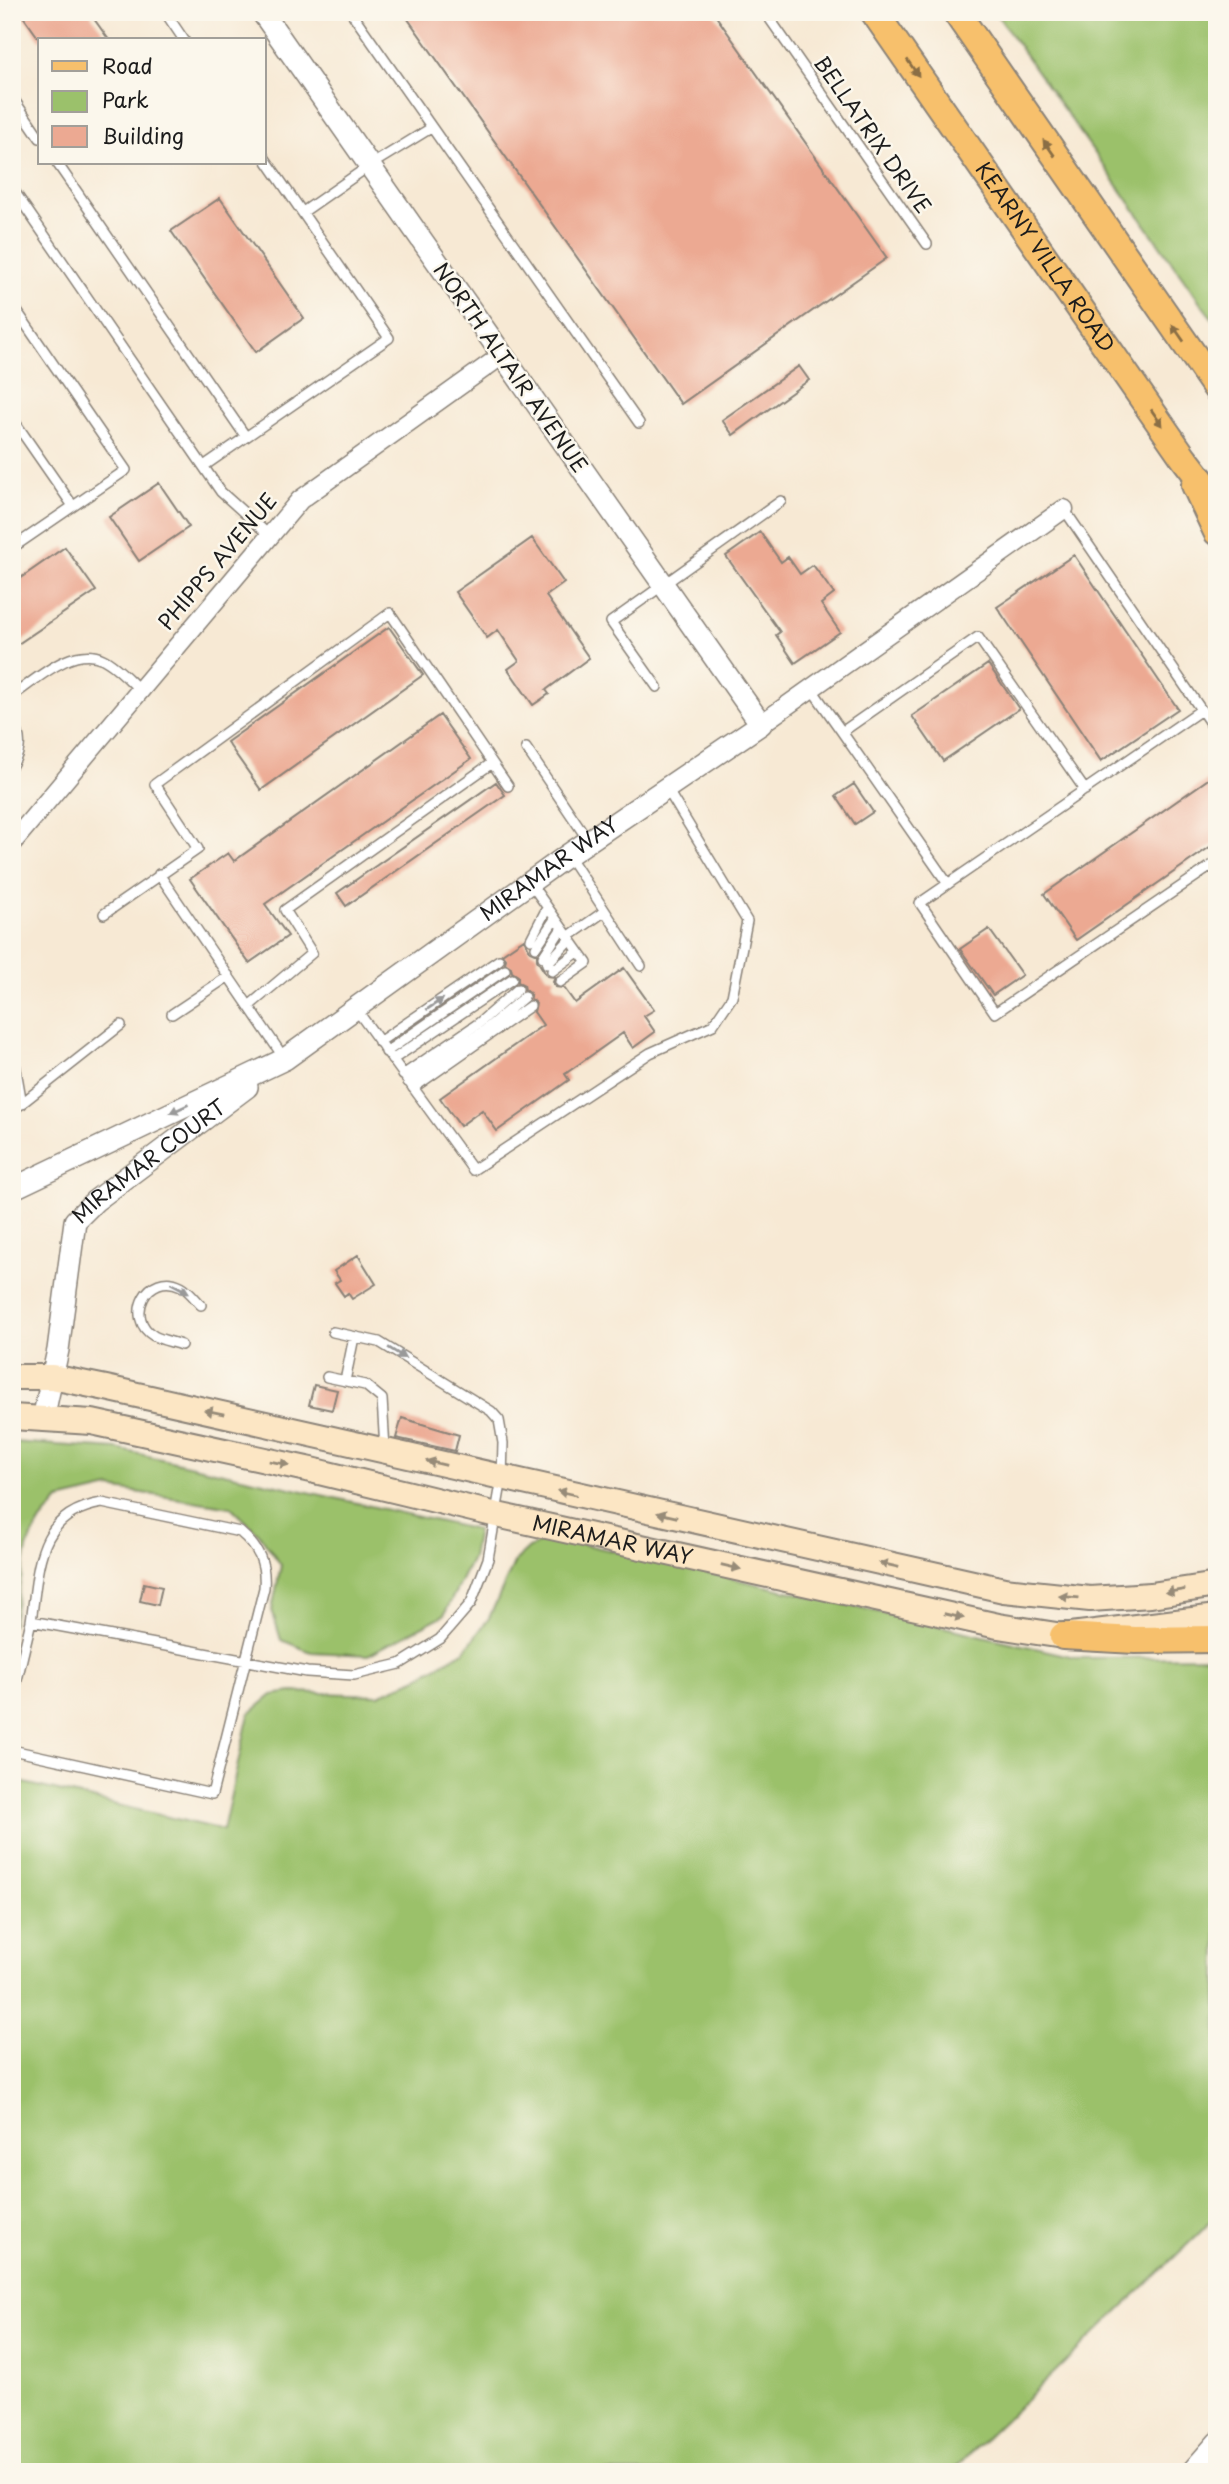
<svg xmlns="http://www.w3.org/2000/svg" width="1229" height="2484" font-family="'Playpen Sans',sans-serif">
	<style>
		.green { fill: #9bc16b; stroke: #5c6e44; stroke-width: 2 }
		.building { fill: #eca992 }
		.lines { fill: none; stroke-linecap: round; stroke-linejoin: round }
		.service-casing { stroke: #8a8278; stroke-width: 12 }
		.minor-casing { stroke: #8a8278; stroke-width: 21 }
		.tertiary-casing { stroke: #8a8278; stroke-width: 24 }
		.secondary-casing { stroke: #8a8278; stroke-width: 28 }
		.primary-casing { stroke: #8a8278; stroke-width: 30 }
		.service { stroke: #fff; stroke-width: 9 }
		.minor { stroke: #fff; stroke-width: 18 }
		.tertiary { stroke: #fff; stroke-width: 21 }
		.secondary { stroke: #fce6c4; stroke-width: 24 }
		.primary { stroke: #f7c06c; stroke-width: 26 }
		.oneway { fill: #8a6e44 }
		.oneway2 { fill: #999 }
		.oneway3 { fill: #978b78 }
		.labels { text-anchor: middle; stroke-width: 5; stroke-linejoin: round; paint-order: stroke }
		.street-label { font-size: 21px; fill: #1c1c1c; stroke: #fbf7ec }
	</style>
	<rect width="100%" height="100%" fill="#fbf7ec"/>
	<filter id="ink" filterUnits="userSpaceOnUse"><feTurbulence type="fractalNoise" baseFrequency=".0143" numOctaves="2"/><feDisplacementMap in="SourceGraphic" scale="14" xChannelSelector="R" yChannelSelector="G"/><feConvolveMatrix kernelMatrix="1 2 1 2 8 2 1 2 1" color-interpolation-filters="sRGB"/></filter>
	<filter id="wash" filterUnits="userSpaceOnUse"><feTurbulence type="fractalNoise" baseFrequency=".00686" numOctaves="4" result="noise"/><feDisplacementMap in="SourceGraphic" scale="28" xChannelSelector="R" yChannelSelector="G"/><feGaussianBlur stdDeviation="1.57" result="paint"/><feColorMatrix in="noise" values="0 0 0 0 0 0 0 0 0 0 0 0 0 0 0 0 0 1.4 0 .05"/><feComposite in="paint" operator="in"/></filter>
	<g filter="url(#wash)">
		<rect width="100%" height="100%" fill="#f7e9d4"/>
		<!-- green -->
		<path class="green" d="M995,12h222v312l-12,-15z
			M12,1442l105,7 360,81 -5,28 -28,57 -76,40 -57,-3 -30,-12 -9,-30 9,-45 -22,-31 -28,-27 -121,-19 -51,12 -18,21 -13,23 -16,82z
			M552,1537l527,121 138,-1v559l-266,256h-939v-692l211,50 26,-116 23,-19 20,-3 87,3 36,-16 50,-29 24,-32 26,-57 14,-13z"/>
		<g id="blocks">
			<!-- building -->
			<path class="building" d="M20,12h69l20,28h-69z
				M403,12h310l174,246 -206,146z
				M220,198l84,120 -48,34 -85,-121z
				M799,366l10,14 -76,55 -11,-15z
				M159,483l30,44 -50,34 -30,-44z
				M760,532l21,30 7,-5 12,17 13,-9 21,29 -13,10 19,28 -45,31 -19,-28 4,-3 -54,-76z
				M532,538l32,45 -18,13 43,62 -43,32 3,4 -16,11 -25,-36 11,-8 -21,-31 -11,8 -32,-46z
				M65,547l31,44 -84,57v-64z
				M1074,555l104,154 -77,52 -104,-154z
				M389,627l34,48 -162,115 -34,-48z
				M988,664l31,45 -76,52 -31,-45z
				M440,715l31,44 -206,145 23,32 -39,27 -59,-84 38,-26 6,8z
				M1217,773v69l-141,98 -32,-46z
				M496,782l9,13 -159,111 -9,-13z
				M854,784l19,28 -18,12 -19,-28z
				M989,929l33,46 -29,20 -33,-46z
				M524,939l6,12 7,3v6l10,16 8,1 -2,5 2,5 9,1 11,15 49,-35 30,42 -10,6 11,16 -22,16 -10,-15 -58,41 4,6 -72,51 -15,-21 -22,16 -20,-28 103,-73 -9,-13 2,-9 -5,-4 -1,-6 -5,-3 -1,-5 -6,-3v-6l-6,-4 -1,-5 -6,-4 1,-4 -4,-5z
				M358,1255l18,29 -24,15 -4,-6 -4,3 -9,-13 5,-3 -6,-9z
				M314,1385l23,5 -5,20 -23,-5z
				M402,1418l57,17 -4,16 -59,-13z
				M144,1583l18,4 -4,18 -18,-4z"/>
		</g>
	</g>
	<g filter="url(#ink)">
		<use href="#blocks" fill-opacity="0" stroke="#8a8278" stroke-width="2"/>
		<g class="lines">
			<!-- service casing -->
			<g class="service-casing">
				<path id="service" d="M165,12l19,28
					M351,12l288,411
					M765,12l162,232
					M12,97l28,41
					M57,163l189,274
					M12,188l209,304 49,44
					M303,212l66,-46 62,-38
					M12,304l114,166 -114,78
					M12,418l61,88
					M204,466l185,-128 -125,-181
					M1064,509l153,224
					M657,687l-46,-65 170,-121
					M811,688l31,44
					M12,696c24,-16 61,-52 91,-37 14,7 26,21 37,31
					M1201,710l-281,193 75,110 222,-151
					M12,721c10,15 10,29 0,44
					M526,748l62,92
					M569,856l72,110
					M159,874l125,184
					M531,884l56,79 -27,19
					M948,884l-106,-152 136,-95 107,153
					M104,914l94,-65 -43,-65 235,-171 118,173
					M568,937l37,-26
					M531,939l16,-31
					M536,947l19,-28
					M543,957l19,-29
					M547,964l23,-25
					M552,971l26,-19
					M249,1006l63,-53 -27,-43 207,-147
					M356,1009l117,161 177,-117 63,-28 19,-28 15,-76 -80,-132
					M172,1014l57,-38
					M379,1042l120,-82
					M12,1047l10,57
					M386,1052l119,-82
					M392,1060l120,-81
					M403,1075l76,-52 39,-34
					M408,1082l77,-52 39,-33
					M413,1088l117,-82
					M12,1111l109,-86
					M181,1345c-8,-3 -19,-5 -27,-9 -31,-18 -6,-67 27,-50 8,4 14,13 20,19
					M327,1377l38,8 17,14 3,50
					M345,1381l9,-44
					M12,1701l19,-80 276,51 47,3 46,-11 40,-25 31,-36 17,-44 14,-81 1,-35 -4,-23 -8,-9 -112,-69 -46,-10
					M12,1750l200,44 52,-206c2,-25 -5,-40 -24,-56l-138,-29c-66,11 -63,64 -71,118"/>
			</g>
			<!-- minor casing -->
			<g class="minor-casing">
				<path id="minor" d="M761,724l303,-215
					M12,843l288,-343 201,-144
					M1190,2472l27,-31"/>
			</g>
			<!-- tertiary casing -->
			<g class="tertiary-casing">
				<g id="tertiary">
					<path id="s1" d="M12,1189l273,-130 283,-204 193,-131 -499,-712"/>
					<path id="s2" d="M43,1419l15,-69 17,-129 20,-20 152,-114"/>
				</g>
			</g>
			<!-- secondary casing -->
			<g class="secondary-casing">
				<g id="secondary">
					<path d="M12,1377h40l54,11 898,202 86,9 61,-4 66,-10"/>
					<path id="s3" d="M12,1417l80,5 219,48 186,45 501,111 65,10 154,-19"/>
				</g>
			</g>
			<!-- primary casing -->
			<g class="primary-casing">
				<g id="primary">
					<path id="s4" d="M874,12l310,446 33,43"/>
					<path d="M956,12l261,377"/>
					<path d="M1195,485l22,47"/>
					<path d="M1063,1636l72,4 82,-1"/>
				</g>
			</g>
			<!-- service -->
			<use href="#service" class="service"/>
			<!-- minor -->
			<use href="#minor" class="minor"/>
			<!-- tertiary -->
			<use href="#tertiary" class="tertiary"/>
			<!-- secondary -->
			<use href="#secondary" class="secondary"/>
			<!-- primary -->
			<use href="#primary" class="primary"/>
		</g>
		<!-- one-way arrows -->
		<defs><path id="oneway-solid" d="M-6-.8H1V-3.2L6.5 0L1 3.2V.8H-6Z" transform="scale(1.75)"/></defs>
		<g class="oneway">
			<use href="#oneway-solid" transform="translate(913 68) rotate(55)"/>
			<use href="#oneway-solid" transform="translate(1049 148) rotate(-125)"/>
			<use href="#oneway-solid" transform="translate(1178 333) rotate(-125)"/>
			<use href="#oneway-solid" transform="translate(1157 418) rotate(55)"/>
		</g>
		<g class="oneway2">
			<use href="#oneway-solid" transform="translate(435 1004) rotate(-34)"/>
			<use href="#oneway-solid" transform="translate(179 1109) rotate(155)"/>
			<use href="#oneway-solid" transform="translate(180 1288) rotate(28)"/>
			<use href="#oneway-solid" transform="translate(397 1353) rotate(32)"/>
		</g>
		<g class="oneway3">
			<use href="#oneway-solid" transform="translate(214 1412) rotate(-168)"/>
			<use href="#oneway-solid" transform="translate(279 1463) rotate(12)"/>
			<use href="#oneway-solid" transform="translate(436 1463) rotate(-167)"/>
			<use href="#oneway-solid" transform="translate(567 1493) rotate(-167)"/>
			<use href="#oneway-solid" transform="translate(667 1515) rotate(-167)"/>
			<use href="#oneway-solid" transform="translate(889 1565) rotate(-167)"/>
			<use href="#oneway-solid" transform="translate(731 1567) rotate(13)"/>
			<use href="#oneway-solid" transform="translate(1175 1591) rotate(171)"/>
			<use href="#oneway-solid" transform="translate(1069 1597) rotate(-175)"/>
			<use href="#oneway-solid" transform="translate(954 1616) rotate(13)"/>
		</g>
	</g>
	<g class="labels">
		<!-- street labels -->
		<g class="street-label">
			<text transform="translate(872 135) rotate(55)" y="7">BELLATRIX DRIVE</text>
			<text dy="7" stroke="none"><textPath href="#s4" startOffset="299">KEARNY VILLA ROAD</textPath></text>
			<text transform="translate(510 368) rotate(55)" y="7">NORTH ALTAIR AVENUE</text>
			<text transform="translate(218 562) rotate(-50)" y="7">PHIPPS AVENUE</text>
			<text dy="7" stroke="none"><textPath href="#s1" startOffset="628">MIRAMAR WAY</textPath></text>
			<text dy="7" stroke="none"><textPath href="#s2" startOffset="296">MIRAMAR COURT</textPath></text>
			<text dy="7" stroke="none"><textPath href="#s3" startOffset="614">MIRAMAR WAY</textPath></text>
		</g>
	</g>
	<!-- margin -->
	<rect width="1229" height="2484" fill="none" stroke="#fbf7ec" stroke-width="42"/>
	<!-- legend -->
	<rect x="38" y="38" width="228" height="126" fill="#fbf7ec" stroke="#a29f99" stroke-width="2"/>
	<rect x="52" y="61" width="35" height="10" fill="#f7c06c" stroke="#a29f99" stroke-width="2"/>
	<text x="102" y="74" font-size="21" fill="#1c1c1c">Road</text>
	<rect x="52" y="91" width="35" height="21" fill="#9bc16b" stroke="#a29f99" stroke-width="2"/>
	<text x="102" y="108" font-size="21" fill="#1c1c1c">Park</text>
	<rect x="52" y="126" width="35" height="21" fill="#eca992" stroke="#a29f99" stroke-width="2"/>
	<text x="102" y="144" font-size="21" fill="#1c1c1c">Building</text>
</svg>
